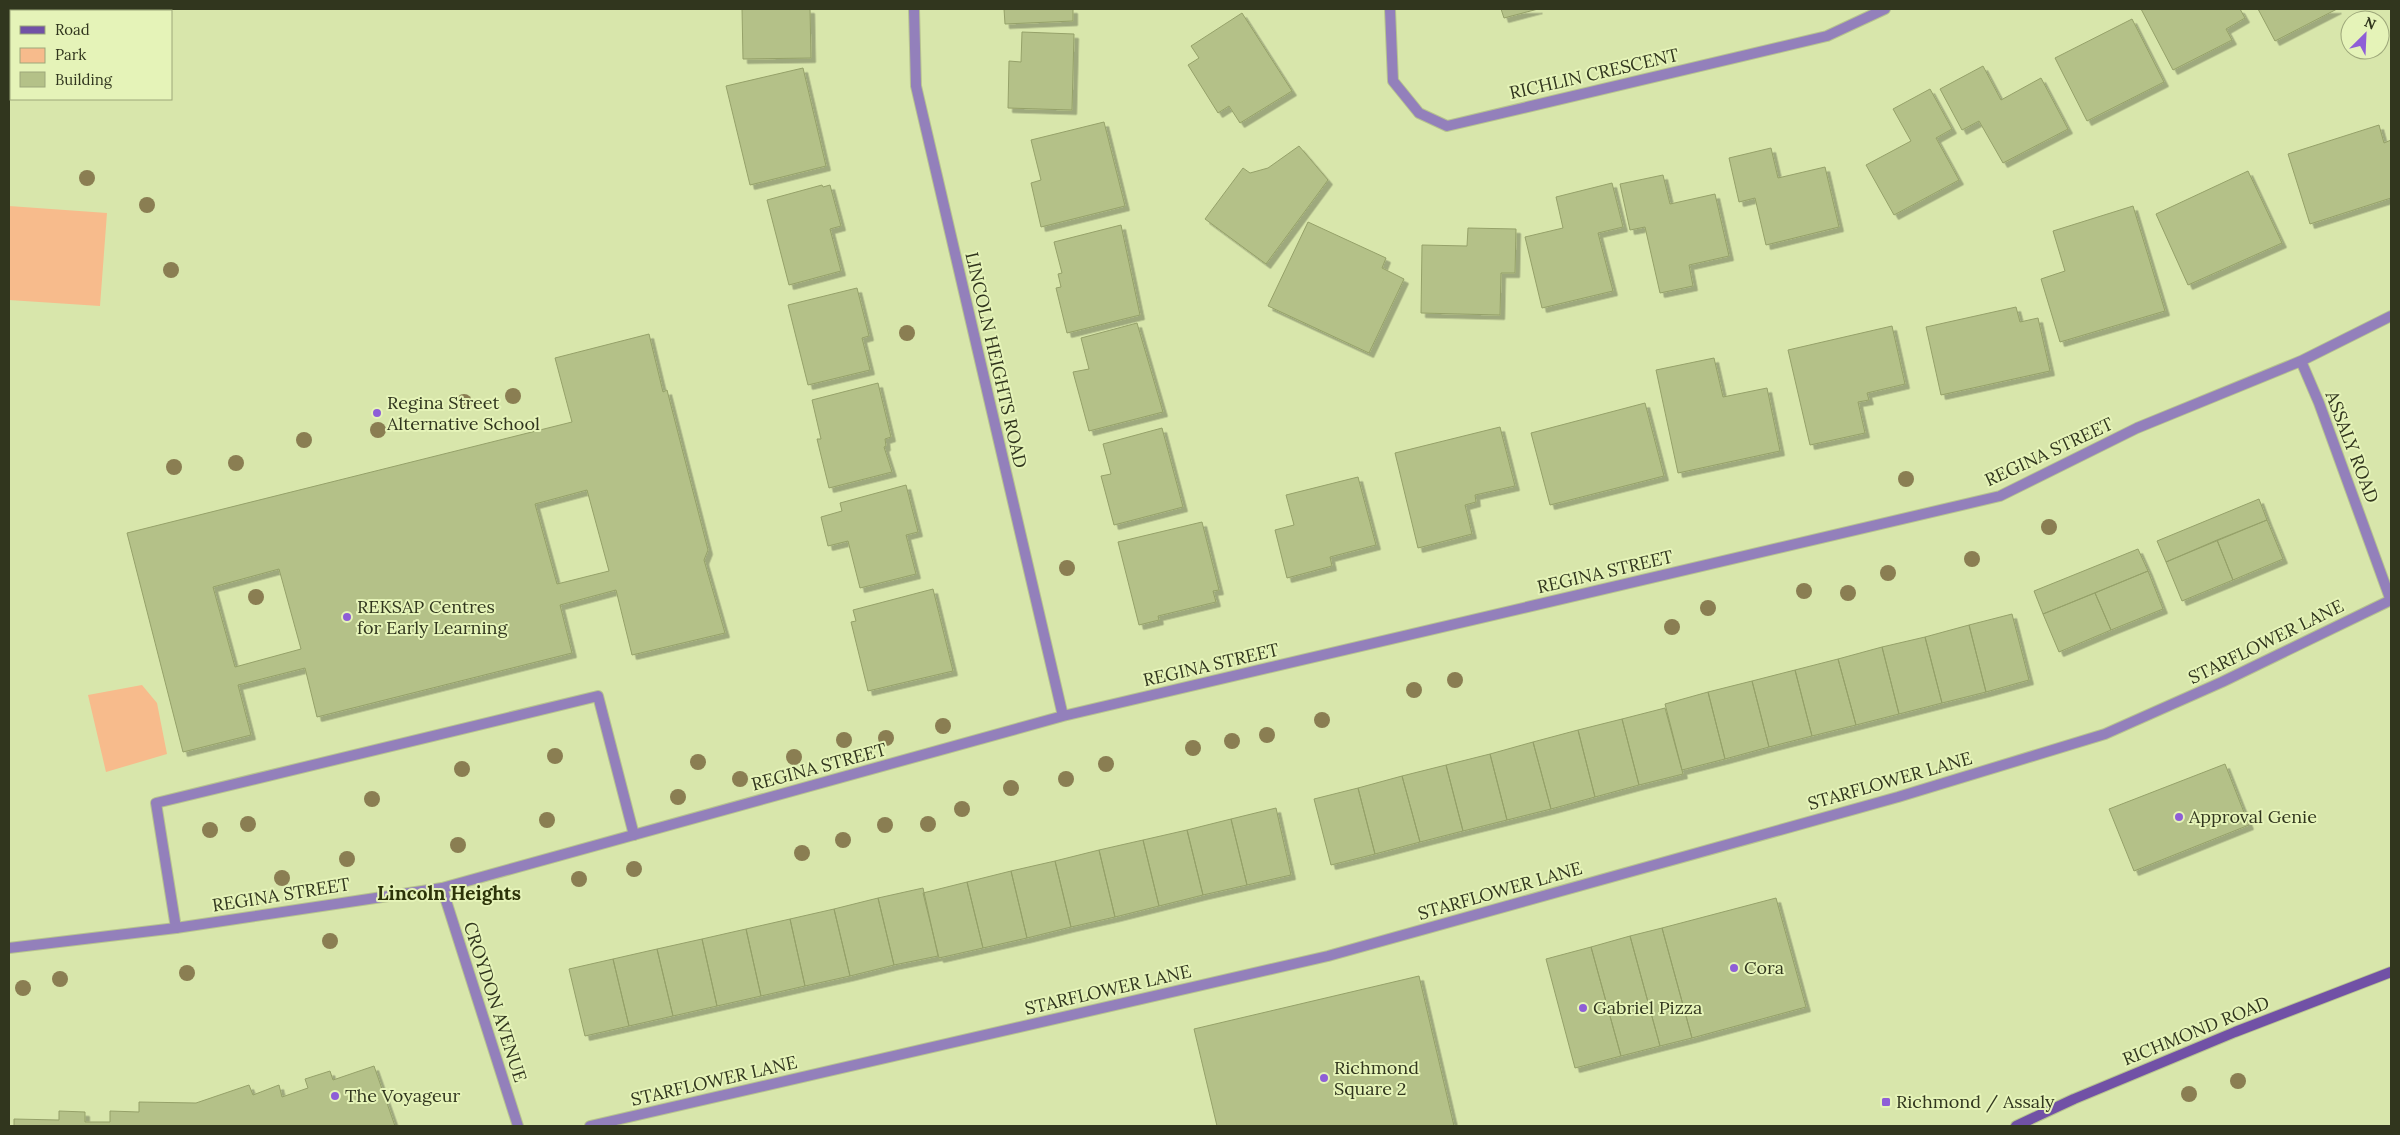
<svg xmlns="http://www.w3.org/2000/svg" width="2400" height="1135" font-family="Lora,serif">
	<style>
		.green { fill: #f7bb8c }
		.building { fill: #b4c188; stroke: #95a169; fill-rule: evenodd; filter: url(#shadow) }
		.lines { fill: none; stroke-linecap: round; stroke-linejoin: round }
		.service-casing { stroke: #b7c38f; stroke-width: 12 }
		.minor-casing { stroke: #b7c38f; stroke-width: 12 }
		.secondary-casing { stroke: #b7c38f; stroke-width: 12 }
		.service { stroke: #9380bb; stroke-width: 10 }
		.minor { stroke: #9380bb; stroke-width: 10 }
		.secondary { stroke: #7151a6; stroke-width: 10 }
		.tree { fill: #8a7e52 }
		.poi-dot { fill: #8e5ed7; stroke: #e5f3b8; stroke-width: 2 }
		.labels { text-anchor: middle; stroke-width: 4; stroke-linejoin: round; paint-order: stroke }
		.street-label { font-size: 18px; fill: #31361e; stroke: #e5f3b8 }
		.poi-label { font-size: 18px; fill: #31361e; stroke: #e5f3b8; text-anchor: start }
		.neighbourhood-label { font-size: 19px; font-weight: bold; fill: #2c3309; stroke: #e5f3b8 }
	</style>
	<defs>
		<filter id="shadow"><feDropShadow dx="4.5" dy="4.5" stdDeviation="0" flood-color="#0004"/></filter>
	</defs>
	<rect width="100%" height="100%" fill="#d8e6ab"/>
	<!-- green -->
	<path class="green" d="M9,206l98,7 -7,93 -91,-6z
		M142,685l15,18 10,51 -61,18 -18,-77z"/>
	<!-- building -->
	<path class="building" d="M742,9h68l1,49 -68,1z
		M1004,9h69v12l-68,3z
		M1501,9h37l-34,9z
		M2141,9h99l5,9 -19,11 6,11 -59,30z
		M2258,9h79l-62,32z
		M1242,13l50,78 -52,32 -11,-17 -11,7 -30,-48 11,-7 -8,-12z
		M2132,19l32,63 -77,39 -32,-63z
		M1022,32l52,2 -2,76 -64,-2 1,-47 12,1z
		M1983,66l18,34 40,-22 27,51 -65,34 -24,-42 -17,9 -22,-41z
		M803,68l23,98 -76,19 -24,-99z
		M1930,89l22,40 -16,9 23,42 -65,35 -28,-50 45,-24 -18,-32z
		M1104,122l21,84 -84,21 -10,-44 10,-3 -10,-40z
		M2379,125l5,18 7,-3v58l-81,26 -22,-70z
		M1299,146l29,34 -62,84 -61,-45 38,-51 7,5 18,-5z
		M1771,148l7,30 47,-11 14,60 -73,18 -11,-47 -16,4 -10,-44z
		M2248,171l34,72 -94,42 -32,-71z
		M1663,175l7,29 45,-10 14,62 -40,9 4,21 -33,7 -15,-66 -15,3 -10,-46z
		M1612,183l11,44 -25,6 15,58 -71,17 -17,-71 38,-9 -7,-31z
		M822,185l1,2 7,-2 11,41 -11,3 11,42 -52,14 -22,-85z
		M2133,206l32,105 -105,31 -19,-63 24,-8 -12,-40z
		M1308,222l78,36 -4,10 22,11 -35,74 -101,-47z
		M1121,225l19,90 -73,18 -11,-45 5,-1 -3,-13 4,-1 -8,-31z
		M1468,228l48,1 -1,44h-14l-1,42 -79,-2 1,-68 45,1z
		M857,288l12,48 -7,2 8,32 -62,15 -20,-80z
		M2016,307l4,15 18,-4 12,53 -109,24 -15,-68z
		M1137,323l26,89 -74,19 -16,-59 16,-3 -8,-31z
		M1892,326l13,58 -38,9 2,7 -11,2 7,31 -55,12 -22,-95z
		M649,334l14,58 4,-2 41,160 -4,10 21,73 -93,22 -16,-65 -56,15 12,48 -255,64 -12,-49 -67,17 13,50 -68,17 -56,-219 445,-111 -17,-64zM587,490l22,81 -52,13 -22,-80zM279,569l22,80 -66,18 -22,-80z
		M1714,358l9,39 44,-9 13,63 -102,22 -22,-103z
		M878,383l13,54 -6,2 1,7 -2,1 8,25 -63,16 -12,-49h4l-9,-39z
		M1645,403l19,73 -114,29 -19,-72z
		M1500,427l15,59 -40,9 1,7 -11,3 7,29 -54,14 -23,-95z
		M1162,428l21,79 -69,18 -13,-49 10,-2 -8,-30z
		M1358,477l18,68 -46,12 2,9 -45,12 -12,-48 19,-5 -8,-30z
		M906,485l12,47 -12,3 10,39 -56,14 -12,-47 -20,5 -7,-29 21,-6 -2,-8z
		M2259,499l8,21 -101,42 -9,-21z
		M2267,520l16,39 -50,21 -16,-40z
		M1202,522l17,68 -6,1 3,11 -58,14 1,4 -20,5 -21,-83z
		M2217,540l16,40 -51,21 -16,-39z
		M2138,549l10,22 -105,43 -9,-23z
		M2148,571l15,38 -52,21 -16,-37z
		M933,589l20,82 -85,20 -17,-69 5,-1 -3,-11z
		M2095,593l16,37 -52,22 -16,-38z
		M2012,614l17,66 -43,12 -17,-67z
		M1969,625l17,67 -44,11 -17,-66z
		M1925,637l17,66 -43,11 -17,-67z
		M1882,647l17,67 -43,11 -18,-66z
		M1838,659l18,66 -44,11 -17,-66z
		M1795,670l17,66 -43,11 -17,-66z
		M1752,681l17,66 -44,12 -17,-67z
		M1708,692l17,67 -43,11 -17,-66z
		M1665,708l18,66 -44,11 -17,-66z
		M1622,719l17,66 -44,12 -17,-67z
		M1578,730l17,67 -44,12 -18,-67z
		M1533,742l18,67 -44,11 -17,-66z
		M1490,754l17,66 -44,11 -17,-66z
		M2225,764l24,61 -115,46 -25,-62z
		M1446,765l17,66 -43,11 -18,-66z
		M1402,776l18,66 -45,12 -17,-66z
		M1358,788l17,66 -44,11 -17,-66z
		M1276,808l15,67 -44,10 -16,-66z
		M1231,819l16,66 -44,10 -16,-65z
		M1187,830l16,65 -44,11 -16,-66z
		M1143,840l16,66 -44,11 -16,-67z
		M1099,850l16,67 -44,10 -16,-66z
		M1055,861l16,66 -44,11 -16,-67z
		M1011,871l16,67 -44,10 -16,-66z
		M967,882l16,66 -44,10 -16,-65z
		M923,888l15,68 -44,9 -16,-67z
		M878,898l16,67 -44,11 -16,-67z
		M1776,898l30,109 -114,31 -30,-110z
		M834,909l16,67 -45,10 -15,-67z
		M790,919l15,67 -44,10 -15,-67z
		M1662,928l30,110 -32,8 -30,-110z
		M746,929l15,67 -44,10 -15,-67z
		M1630,936l30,110 -39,10 -30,-109z
		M702,939l15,67 -44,10 -16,-67z
		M1591,947l30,109 -46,12 -29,-109z
		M657,949l16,67 -44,10 -16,-67z
		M613,959l16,67 -44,10 -16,-67z
		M1419,976l35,150h-237l-23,-97z
		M374,1066l21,60h-381v-7l45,1v-9l26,1v10h25v-11l29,1v-10l57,1 53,-18 4,10 26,-10 3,12 26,-9 -3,-9 25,-8 3,9z"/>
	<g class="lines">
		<!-- service casing -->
		<g class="service-casing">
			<path id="service" d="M176,928l-20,-125 442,-107 36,139"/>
		</g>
		<!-- minor casing -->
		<g class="minor-casing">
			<path id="minor" d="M914,9l2,77 147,630
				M1390,9l3,72 26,32 28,13 380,-90 58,-27
				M2301,361l18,42 72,198
				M442,888l76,238
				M9,948l167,-20 266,-40 621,-172 937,-220 137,-68 164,-67 90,-45
				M590,1126l738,-170 570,-159 207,-63 117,-52 169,-82"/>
		</g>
		<!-- secondary casing -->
		<g class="secondary-casing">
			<path id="secondary" d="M2016,1126l58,-27 161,-67 156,-60"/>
		</g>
		<!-- service -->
		<use href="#service" class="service"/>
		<!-- minor -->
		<use href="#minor" class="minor"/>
		<!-- secondary -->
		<use href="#secondary" class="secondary"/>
	</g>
	<!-- trees -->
	<g class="tree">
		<circle cx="87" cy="178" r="8"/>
		<circle cx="147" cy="205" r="8"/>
		<circle cx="171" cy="270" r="8"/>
		<circle cx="907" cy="333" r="8"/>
		<circle cx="513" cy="396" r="8"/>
		<circle cx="464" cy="402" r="8"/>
		<circle cx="378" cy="430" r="8"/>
		<circle cx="304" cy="440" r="8"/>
		<circle cx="236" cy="463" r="8"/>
		<circle cx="174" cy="467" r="8"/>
		<circle cx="1906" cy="479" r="8"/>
		<circle cx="2049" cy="527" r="8"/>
		<circle cx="1972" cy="559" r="8"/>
		<circle cx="1067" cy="568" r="8"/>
		<circle cx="1888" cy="573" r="8"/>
		<circle cx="1804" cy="591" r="8"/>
		<circle cx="1848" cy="593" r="8"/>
		<circle cx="256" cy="597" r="8"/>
		<circle cx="1708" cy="608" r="8"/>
		<circle cx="1672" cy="627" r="8"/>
		<circle cx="1455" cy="680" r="8"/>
		<circle cx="1414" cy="690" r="8"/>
		<circle cx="1322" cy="720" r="8"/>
		<circle cx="943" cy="726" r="8"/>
		<circle cx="1267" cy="735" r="8"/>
		<circle cx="886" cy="738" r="8"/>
		<circle cx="844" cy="740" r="8"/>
		<circle cx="1232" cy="741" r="8"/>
		<circle cx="1193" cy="748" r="8"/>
		<circle cx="555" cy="756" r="8"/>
		<circle cx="794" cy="757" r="8"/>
		<circle cx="698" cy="762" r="8"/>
		<circle cx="1106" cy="764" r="8"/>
		<circle cx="462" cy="769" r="8"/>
		<circle cx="740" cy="779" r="8"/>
		<circle cx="1066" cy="779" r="8"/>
		<circle cx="1011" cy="788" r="8"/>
		<circle cx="678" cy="797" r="8"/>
		<circle cx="372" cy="799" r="8"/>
		<circle cx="962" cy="809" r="8"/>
		<circle cx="547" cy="820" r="8"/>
		<circle cx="248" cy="824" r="8"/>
		<circle cx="928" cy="824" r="8"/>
		<circle cx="885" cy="825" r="8"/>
		<circle cx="210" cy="830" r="8"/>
		<circle cx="843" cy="840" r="8"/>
		<circle cx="458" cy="845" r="8"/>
		<circle cx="802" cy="853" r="8"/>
		<circle cx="347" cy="859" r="8"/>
		<circle cx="634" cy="869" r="8"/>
		<circle cx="282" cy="878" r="8"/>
		<circle cx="579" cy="879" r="8"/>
		<circle cx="330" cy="941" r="8"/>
		<circle cx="187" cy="973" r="8"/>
		<circle cx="60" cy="979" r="8"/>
		<circle cx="23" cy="988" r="8"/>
		<circle cx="2238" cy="1081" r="8"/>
		<circle cx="2189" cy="1094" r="8"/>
	</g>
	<!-- markers -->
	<g class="poi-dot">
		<circle cx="377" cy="413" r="5"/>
		<circle cx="347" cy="617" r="5"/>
		<circle cx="2179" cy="817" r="5"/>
		<circle cx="1734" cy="968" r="5"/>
		<circle cx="1583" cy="1008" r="5"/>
		<circle cx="1324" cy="1078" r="5"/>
		<circle cx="335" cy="1096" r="5"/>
		<rect x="1881" y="1097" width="10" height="10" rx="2.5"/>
	</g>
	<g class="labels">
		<!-- street labels -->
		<g class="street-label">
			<text transform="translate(1594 74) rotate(-13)" y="6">RICHLIN CRESCENT</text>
			<text transform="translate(996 360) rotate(77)" y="6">LINCOLN HEIGHTS ROAD</text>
			<text transform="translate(2352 447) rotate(69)" y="6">ASSALY ROAD</text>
			<text transform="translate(2049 452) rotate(-25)" y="6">REGINA STREET</text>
			<text transform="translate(1605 572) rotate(-13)" y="6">REGINA STREET</text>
			<text transform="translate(2266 642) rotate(-26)" y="6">STARFLOWER LANE</text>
			<text transform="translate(1211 665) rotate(-13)" y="6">REGINA STREET</text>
			<text transform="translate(819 767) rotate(-15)" y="6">REGINA STREET</text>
			<text transform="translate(1890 781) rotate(-16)" y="6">STARFLOWER LANE</text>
			<text transform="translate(1500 891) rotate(-16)" y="6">STARFLOWER LANE</text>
			<text transform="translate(281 895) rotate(-9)" y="6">REGINA STREET</text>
			<text transform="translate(1108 990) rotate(-13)" y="6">STARFLOWER LANE</text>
			<text transform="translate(495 1002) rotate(72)" y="6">CROYDON AVENUE</text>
			<text transform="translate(2196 1031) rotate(-22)" y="6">RICHMOND ROAD</text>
			<text transform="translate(714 1081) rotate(-13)" y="6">STARFLOWER LANE</text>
		</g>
		<!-- poi labels -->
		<g class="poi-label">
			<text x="387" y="409">Regina Street<tspan x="387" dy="21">Alternative School</tspan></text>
			<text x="357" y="613">REKSAP Centres<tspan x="357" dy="21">for Early Learning</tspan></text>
			<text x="2189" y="823">Approval Genie</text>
			<text x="1744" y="974">Cora</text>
			<text x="1593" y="1014">Gabriel Pizza</text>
			<text x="1334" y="1074">Richmond<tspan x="1334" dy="21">Square 2</tspan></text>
			<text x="345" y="1102">The Voyageur</text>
			<text x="1896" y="1108">Richmond / Assaly</text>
		</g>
		<!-- neighbourhood labels -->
		<g class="neighbourhood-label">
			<text x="449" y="900">Lincoln Heights</text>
		</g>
	</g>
	<!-- border -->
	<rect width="2400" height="1135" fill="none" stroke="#31361e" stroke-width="20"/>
	<!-- legend -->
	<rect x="10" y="10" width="162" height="90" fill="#e5f3b8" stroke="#9da77a"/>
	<rect x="20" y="26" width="25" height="8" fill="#7151a6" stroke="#9da77a"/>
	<text x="55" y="35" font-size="15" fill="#31361e">Road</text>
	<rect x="20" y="48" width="25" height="15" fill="#f7bb8c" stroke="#9da77a"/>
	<text x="55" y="60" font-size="15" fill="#31361e">Park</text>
	<rect x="20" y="72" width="25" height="15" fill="#b4c188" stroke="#9da77a"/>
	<text x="55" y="85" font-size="15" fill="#31361e">Building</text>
	<!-- north arrow -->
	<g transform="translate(2365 35) rotate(24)"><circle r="24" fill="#e5f3b8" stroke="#9da77a"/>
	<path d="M0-4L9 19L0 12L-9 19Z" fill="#8e5ed7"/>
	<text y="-8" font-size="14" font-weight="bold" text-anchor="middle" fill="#31361e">N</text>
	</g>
</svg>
